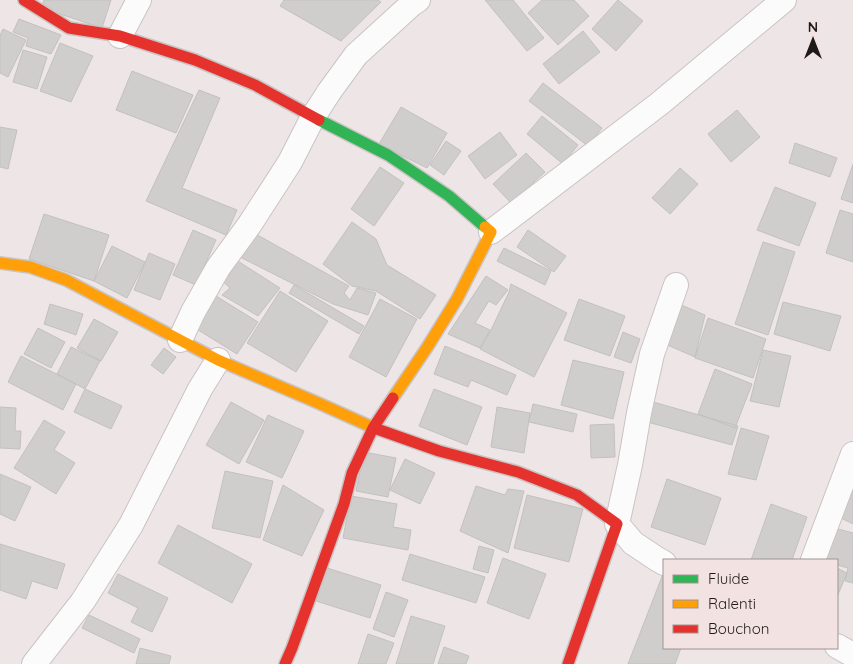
<svg xmlns="http://www.w3.org/2000/svg" width="853" height="664" font-family="Quicksand,sans-serif">
	<style>
		.building { fill: #d0cecd; stroke: #c2c1c0 }
		.lines { fill: none; stroke-linecap: round; stroke-linejoin: round }
		.street-casing { stroke: #cac3c3; stroke-width: 26 }
		.fast-casing { stroke: #cac3c3; stroke-width: 14 }
		.slow-casing { stroke: #cac3c3; stroke-width: 14 }
		.jam-casing { stroke: #cac3c3; stroke-width: 14 }
		.street { stroke: #fcfbfb; stroke-width: 24 }
		.fast { stroke: #30b455; stroke-width: 11 }
		.slow { stroke: #ff9f0a; stroke-width: 11 }
		.jam { stroke: #e5322d; stroke-width: 11 }
	</style>
	<rect width="100%" height="100%" fill="#eee6e6"/>
	<!-- building -->
	<path class="building" d="M44,0h67l-9,28 -60,-20z
		M284,0h94l3,2 -40,39 -61,-35z
		M485,0h28l31,38 -17,13z
		M542,0h32l15,16 -31,29 -30,-32z
		M618,0l25,21 -27,30 -24,-22z
		M19,19l42,16 -10,19 -25,-8 2,-8 -15,-6z
		M3,29l23,11 -18,37 -8,-4v-38z
		M583,31l17,21 -41,32 -16,-20z
		M60,43l33,13 -22,46 -31,-11z
		M23,50l24,7 -10,32 -24,-7z
		M132,71l61,24 -17,38 -60,-23z
		M543,83l59,45 -14,18 -59,-45z
		M199,90l21,8 -38,90 55,22 -11,25 -80,-34z
		M401,107l46,26 -20,35 -48,-24z
		M737,110l23,27 -29,25 -23,-28z
		M542,116l36,29 -15,19 -36,-30z
		M0,127l17,3 -9,39 -8,-2z
		M500,132l17,23 -32,24 -17,-23z
		M446,141l15,10 -17,24 -14,-10z
		M795,143l42,15 -7,19 -41,-14z
		M526,153l19,19 -34,31 -18,-19z
		M853,164v39l-12,-4z
		M380,167l24,16 -30,43 -23,-17z
		M680,168l18,16 -28,30 -18,-16z
		M775,187l41,16 -17,43 -42,-16z
		M840,210l13,4v48l-27,-9z
		M44,214l65,21 -15,46 -65,-22z
		M352,222l24,17 11,26 49,30 -16,24 -44,-28 -24,-5 -29,-22z
		M193,230l23,10 -20,45 -23,-10z
		M528,230l38,26 -12,16 -37,-25z
		M252,232l97,54 -5,7 6,7 7,-12 19,5 -8,22 -35,-11 -95,-48z
		M763,242l32,10 -27,83 -33,-11z
		M112,246l33,16 -18,36 -33,-17z
		M504,248l47,23 -6,14 -48,-24z
		M149,253l26,11 -15,36 -26,-10z
		M233,258l47,30 -22,28 -36,-21 8,-7 -11,-10z
		M486,276l22,14 -12,15 -7,-4 -14,22 15,7 -10,18 -32,-14z
		M511,284l56,29 -33,64 -54,-28 11,-19 18,-38z
		M294,285l70,41 -5,8 -70,-41z
		M280,291l48,30 -32,51 -49,-29z
		M216,296l42,26 -21,32 -42,-26z
		M380,299l37,20 -31,58 -37,-20z
		M579,299l46,17 -15,40 -46,-16z
		M674,302l31,13 -10,42 -30,-13z
		M783,302l58,14 -11,35 -56,-17z
		M50,304l33,10 -7,21 -32,-11z
		M708,318l58,21 -13,39 -58,-20z
		M94,319l24,13 -17,29 -24,-13z
		M38,328l27,14 -14,26 -27,-14z
		M623,332l17,7 -9,24 -17,-6z
		M445,346l71,29 -9,20 -36,-15 -3,7 -34,-13z
		M71,347l29,14 -15,28 -28,-15z
		M164,348l12,9 -13,17 -12,-9z
		M763,350l28,6 -12,51 -29,-6z
		M21,356l55,28 -13,26 -55,-28z
		M573,360l51,12 -11,47 -52,-14z
		M715,369l37,15 -17,44 -37,-14z
		M85,389l37,17 -11,23 -37,-17z
		M434,389l48,18 -15,38 -48,-19z
		M646,400l92,26 -6,19 -92,-25z
		M231,402l33,18 -25,44 -33,-19z
		M533,404l44,10 -4,18 -44,-10z
		M0,407l16,1 -1,23h6l-1,18 -20,-1z
		M497,407l33,6 -6,40 -33,-6z
		M268,415l36,16 -22,47 -36,-16z
		M44,420l21,12 -11,18 21,13 -19,31 -42,-26z
		M614,424l1,33 -24,1 -1,-33z
		M741,428l28,8 -13,44 -28,-6z
		M364,452l32,6 -8,39 -32,-6z
		M405,459l30,14 -15,31 -30,-14z
		M225,471l48,10 -13,57 -48,-10z
		M0,474l31,13 -16,34 -15,-7z
		M667,479l54,19 -16,47 -54,-18z
		M283,485l41,25 -22,46 -39,-16z
		M476,486l29,9 3,-6 16,2 -16,62 -48,-22z
		M853,490v34l-14,-7z
		M527,495l56,14 -14,53 -55,-14z
		M351,496l46,8 -4,23 18,3 -3,20 -65,-12z
		M771,504l36,13 -15,43h-41z
		M178,525l74,39 -20,39 -74,-40z
		M831,527l22,6v50l-8,-2 3,-13 -11,-3v-5h-15z
		M0,544l65,20 -8,25 -25,-8 -6,18 -26,-9z
		M479,546l15,4 -6,23 -15,-4z
		M410,554l75,23 -9,26 -74,-23z
		M503,558l43,16 -17,45 -42,-16z
		M327,568l54,17 -11,33 -54,-17z
		M837,568l10,5 -10,24z
		M118,574l50,24 -16,34 -21,-10 7,-14 -30,-15z
		M663,574h1v74h17l-6,16h-47z
		M386,592l22,8 -14,37 -21,-8z
		M89,615l51,24 -6,14 -52,-25z
		M411,616l34,10 -12,38h-37z
		M368,634l26,9 -8,21h-28z
		M444,647l25,9 -3,8h-28z
		M140,648l31,8 -2,8h-33z"/>
	<g class="lines">
		<!-- street casing -->
		<g class="street-casing">
			<path id="street" d="M120,36l19,-36
				M491,232l168,-128 125,-104
				M180,340l13,-28 25,-44 32,-44 40,-62 23,-45 16,-25 27,-37 56,-51 6,-4
				M813,560l40,-106
				M664,563l-7,-4 -24,-16 -16,-19 13,-59 9,-52 13,-59 24,-69
				M837,646l16,9
				M34,664l49,-63 48,-76 69,-136 18,-29"/>
		</g>
		<!-- fast casing -->
		<g class="fast-casing">
			<path id="fast" d="M319,120l69,35 61,41 36,31"/>
		</g>
		<!-- slow casing -->
		<g class="slow-casing">
			<path id="slow" d="M0,263l30,4 36,13 152,80 98,42 58,26
				M393,398l35,-52 29,-47 34,-67 -6,-5"/>
		</g>
		<!-- jam casing -->
		<g class="jam-casing">
			<path id="jam" d="M24,0l45,28 51,8 75,24 60,25 64,35
				M374,428l65,23 79,21 59,23 40,29 -49,140
				M285,664l7,-16 52,-144 8,-31 21,-45 20,-30"/>
		</g>
		<!-- street -->
		<use href="#street" class="street"/>
		<!-- fast -->
		<use href="#fast" class="fast"/>
		<!-- slow -->
		<use href="#slow" class="slow"/>
		<!-- jam -->
		<use href="#jam" class="jam"/>
	</g>
	<!-- legend -->
	<rect x="663" y="559" width="175" height="90" fill="#f2e3e2" stroke="#9e9392"/>
	<rect x="673" y="575" width="25" height="8" fill="#30b455" stroke="#9e9392"/>
	<text x="708" y="584" font-size="15" fill="#1f1a1a">Fluide</text>
	<rect x="673" y="600" width="25" height="8" fill="#ff9f0a" stroke="#9e9392"/>
	<text x="708" y="609" font-size="15" fill="#1f1a1a">Ralenti</text>
	<rect x="673" y="625" width="25" height="8" fill="#e5322d" stroke="#9e9392"/>
	<text x="708" y="634" font-size="15" fill="#1f1a1a">Bouchon</text>
	<!-- north arrow -->
	<g transform="translate(813 40)" stroke="#f2e3e2" stroke-width="4" paint-order="stroke">
	<path d="M0-4L9 19L0 12L-9 19Z" fill="#1f1a1a"/>
	<text y="-8" font-size="14" font-weight="bold" text-anchor="middle" fill="#1f1a1a">N</text>
	</g>
</svg>
